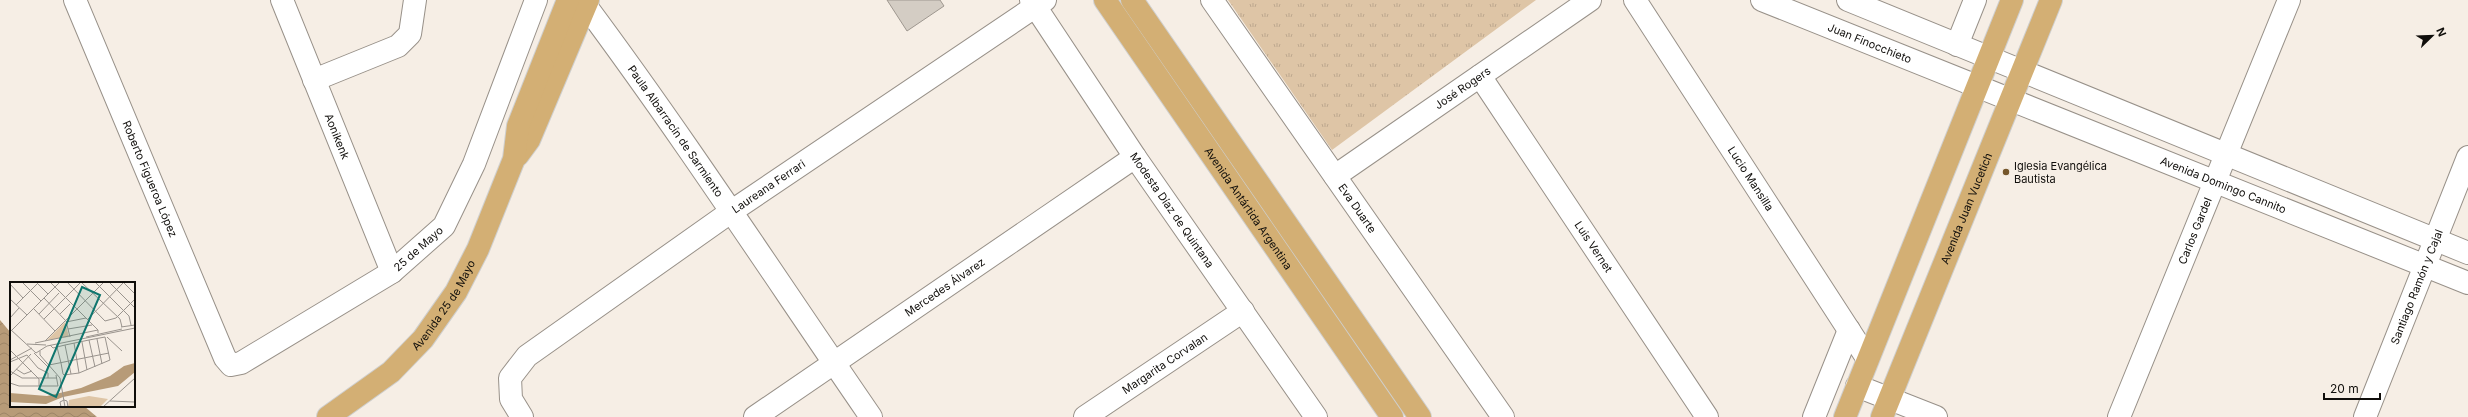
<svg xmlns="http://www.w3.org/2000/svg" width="2468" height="417" font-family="Inter,sans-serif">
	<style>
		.park { fill: url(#park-tufts) }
		.water { fill: url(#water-waves) }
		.building { fill: #d4cdc4; stroke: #9e978f }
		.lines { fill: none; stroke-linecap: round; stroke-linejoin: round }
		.minor-casing { stroke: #989189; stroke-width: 24 }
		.major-casing { stroke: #cfcfce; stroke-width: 24 }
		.minor { stroke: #fff; stroke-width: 22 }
		.major { stroke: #d3af74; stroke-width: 22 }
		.poi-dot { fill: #75562b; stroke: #f6eee5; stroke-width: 1.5 }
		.labels { text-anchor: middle; stroke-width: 3; stroke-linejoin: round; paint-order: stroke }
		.street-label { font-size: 11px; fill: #100e0b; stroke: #f6eee5 }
		.poi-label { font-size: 11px; fill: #100e0b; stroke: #f6eee5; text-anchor: start }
		.inset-road { fill: none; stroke: #9a948e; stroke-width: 1 }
		.view { fill: #0f766e; fill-opacity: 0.15; stroke: #0f766e; stroke-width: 2 }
		.inset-edge { fill: none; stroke: #100e0b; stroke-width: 2 }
	</style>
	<defs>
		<pattern id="park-tufts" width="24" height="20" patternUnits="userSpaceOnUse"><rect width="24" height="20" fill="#dec5a6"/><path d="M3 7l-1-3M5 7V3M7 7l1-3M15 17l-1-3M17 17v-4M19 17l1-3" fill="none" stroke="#bda88e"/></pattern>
		<pattern id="water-waves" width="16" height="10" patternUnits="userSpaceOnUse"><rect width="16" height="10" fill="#b79b78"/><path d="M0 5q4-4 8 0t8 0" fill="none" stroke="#9c8466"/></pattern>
	</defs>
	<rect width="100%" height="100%" fill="#f6eee5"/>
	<!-- park -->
	<path class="park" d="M1228,0h308l-204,150z"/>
	<!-- water -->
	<path class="water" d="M0,320l11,13v73h73l13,11h-97z"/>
	<!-- building -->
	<path class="building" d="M887,0h53l4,6 -37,25z"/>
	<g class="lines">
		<!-- minor casing -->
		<g class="minor-casing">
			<g id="minor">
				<path id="s1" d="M75,0l150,358 6,7 10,-2 151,-91 52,-46 30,-62 62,-164"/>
				<path id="s2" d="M282,0l110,272"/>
				<path id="s3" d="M1031,0l104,157 181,260"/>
				<path id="s4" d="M1212,0l291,417"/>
				<path id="s5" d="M1635,0l232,358"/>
				<path id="s6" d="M1762,0l706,283"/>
				<path d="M1848,0l620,253"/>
				<path id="s7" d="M586,6c99,133 190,273 285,411"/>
				<path d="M1957,45l18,-45"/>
				<path id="s8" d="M1480,76l227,341"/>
				<path d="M314,80l84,-34 12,-12 5,-34"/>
				<path id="s9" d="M1335,176l255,-176"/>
				<path d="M1857,386l79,31"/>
				<path id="s10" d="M522,417l-11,-18 -1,-21 17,-22 205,-145 313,-211"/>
				<path id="s11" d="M755,417l380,-260"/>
				<path id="s12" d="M1085,417l158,-106"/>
				<path d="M1814,417l35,-87"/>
				<path id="s13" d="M2119,417l170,-417"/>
				<path id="s14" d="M2365,417l103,-260"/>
			</g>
		</g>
		<!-- major casing -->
		<g class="major-casing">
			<g id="major">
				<path id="s15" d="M1105,0l287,417"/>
				<path d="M1132,0l288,417"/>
				<path d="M518,155l11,-15 59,-140"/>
				<path id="s16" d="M328,417l63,-45 32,-33 33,-47 22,-43 36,-90 4,-33 50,-126"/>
				<path d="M1845,417l167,-417"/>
				<path id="s17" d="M1882,417l169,-417"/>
			</g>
		</g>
		<!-- minor -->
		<use href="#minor" class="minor"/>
		<!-- major -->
		<use href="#major" class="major"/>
	</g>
	<!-- markers -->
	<circle class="poi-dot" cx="2006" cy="172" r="4"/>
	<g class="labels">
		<!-- street labels -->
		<g class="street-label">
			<text dy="4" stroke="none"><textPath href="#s6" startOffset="116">Juan Finocchieto</textPath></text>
			<text dy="4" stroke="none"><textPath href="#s9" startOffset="155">José Rogers</textPath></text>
			<text dy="4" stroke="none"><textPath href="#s7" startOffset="154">Paula Albarracín de Sarmiento</textPath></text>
			<text dy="4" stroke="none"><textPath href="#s2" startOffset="147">Aonikenk</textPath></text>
			<text dy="4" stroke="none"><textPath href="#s1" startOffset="194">Roberto Figueroa López</textPath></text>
			<text dy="4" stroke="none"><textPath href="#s5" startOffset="213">Lucio Mansilla</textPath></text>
			<text dy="4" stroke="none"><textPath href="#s6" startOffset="497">Avenida Domingo Cannito</textPath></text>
			<text dy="4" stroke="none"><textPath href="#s10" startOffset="365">Laureana Ferrari</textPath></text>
			<text dy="4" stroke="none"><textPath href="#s15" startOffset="253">Avenida Antártida Argentina</textPath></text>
			<text dy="4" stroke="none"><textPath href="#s4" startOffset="254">Eva Duarte</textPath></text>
			<text dy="4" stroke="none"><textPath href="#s17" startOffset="225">Avenida Juan Vucetich</textPath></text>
			<text dy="4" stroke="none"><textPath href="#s3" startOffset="253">Modesta Díaz de Quintana</textPath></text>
			<text dy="4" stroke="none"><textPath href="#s13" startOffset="201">Carlos Gardel</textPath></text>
			<text dy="4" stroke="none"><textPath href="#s8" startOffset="205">Luis Vernet</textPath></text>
			<text dy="4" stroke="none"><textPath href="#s1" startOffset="619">25 de Mayo</textPath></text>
			<text dy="4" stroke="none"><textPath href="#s11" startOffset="230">Mercedes Álvarez</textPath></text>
			<text dy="4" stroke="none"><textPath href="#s14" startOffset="140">Santiago Ramón y Cajal</textPath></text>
			<text dy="4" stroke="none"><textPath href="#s16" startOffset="163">Avenida 25 de Mayo</textPath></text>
			<text dy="4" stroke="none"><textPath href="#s12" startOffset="96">Margarita Corvalan</textPath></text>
		</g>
		<!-- poi labels -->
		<g class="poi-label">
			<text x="2014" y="170">Iglesia Evangélica<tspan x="2014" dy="13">Bautista</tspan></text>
		</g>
	</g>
	<!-- overview -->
	<g transform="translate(10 282)">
		<rect width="125" height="125" fill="#f6eee5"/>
		<path d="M79,114l19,3 -8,8h-32l1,-7z" fill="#dec5a6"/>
		<path d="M55,40l4,15 -22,3z" fill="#dec5a6"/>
		<path d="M125,81v9l-17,14 -55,11 -17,7 -36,-2v-9l37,3 34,-8 29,-12 14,-10z" fill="#b79b78"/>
		<path class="inset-road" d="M12,0l19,19M26,0l12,12M40,0l48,48v3M57,0l38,39 11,-3 19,-19M71,0l39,37 2,8M85,0l34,34 2,9M99,0l26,26M113,0l12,12M0,2l13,14M34,16l22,23 4,16M0,17l17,16M6,23l23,-23M24,27l21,22M29,32l20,-21M50,32l10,-10M0,36l9,-10M34,37l37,-37M78,37l36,-37M56,40l20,-4M111,45l14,-2M0,47l26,24 11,-7 88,-18M58,47l24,-4M0,50l50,-50M76,55l36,-8M97,55l15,14M87,57l5,25M79,58l6,27M35,59l59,-59M72,60l5,28M25,61l63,-13M64,61l5,30M17,62l19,1M40,63l3,3 12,-3 24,-5 16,-3 5,23 -31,13 -15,2 -1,-1 -2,-11 -4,-16v-3M55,63l6,29M0,68l29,29v7M30,69v4l20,23 5,29M24,71l14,14M0,78l22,-12M0,80l17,-7 11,13 10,5v5M39,83l60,-12M6,87l8,5 8,-3M0,89l12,7h35M0,94l21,-22M0,101l9,3h39l-2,-11M100,119l25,1M51,125l-1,-5 4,-2 3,1 1,6M93,125l32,-29"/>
		<path class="view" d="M72,5l18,8 -44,102 -17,-8z"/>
		<rect width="125" height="125" class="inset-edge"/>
	</g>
	<!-- north arrow -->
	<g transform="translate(2432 36) rotate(67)" stroke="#f6eee5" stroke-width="3" paint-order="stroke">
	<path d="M0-3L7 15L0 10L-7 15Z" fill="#100e0b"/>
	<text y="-6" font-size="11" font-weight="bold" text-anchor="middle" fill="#100e0b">N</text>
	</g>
	<!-- scale -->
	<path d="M2324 393v6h56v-6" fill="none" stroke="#100e0b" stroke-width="2"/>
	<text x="2330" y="393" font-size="12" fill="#100e0b" stroke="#f6eee5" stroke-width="3" paint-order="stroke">20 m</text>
</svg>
